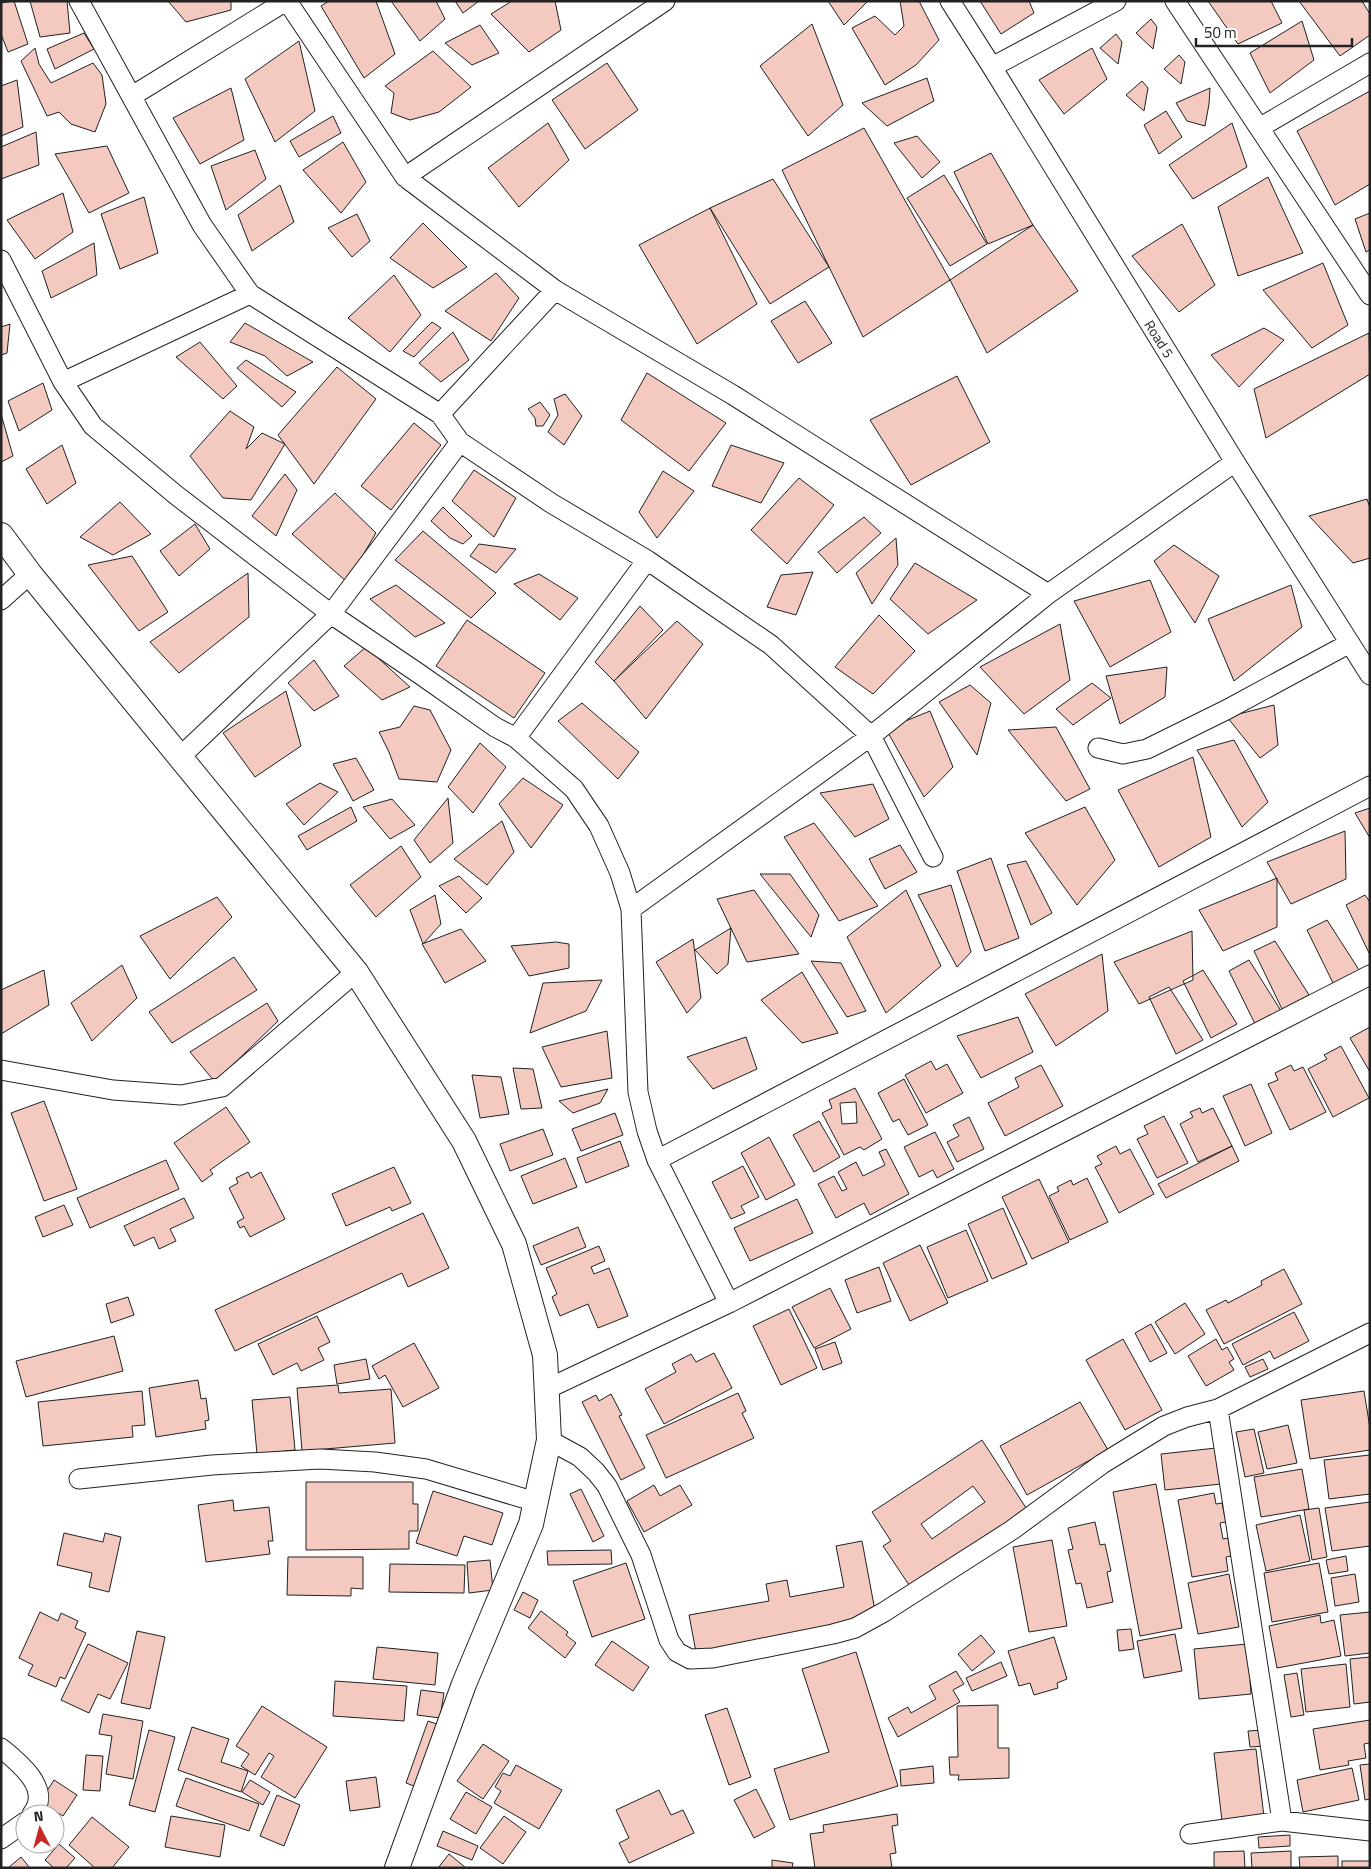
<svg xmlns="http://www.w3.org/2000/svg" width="1371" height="1869" font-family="'Titillium Web',sans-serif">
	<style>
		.building { fill: #f3c9c0; stroke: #222; fill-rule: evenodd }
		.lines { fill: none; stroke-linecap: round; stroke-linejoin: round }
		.minor-casing { stroke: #222; stroke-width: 21 }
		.tertiary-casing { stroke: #222; stroke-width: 26 }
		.minor { stroke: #fff; stroke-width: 19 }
		.tertiary { stroke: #fff; stroke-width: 24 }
		.labels { text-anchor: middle; stroke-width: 4; stroke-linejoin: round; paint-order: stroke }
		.street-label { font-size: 14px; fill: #222; stroke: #fff }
	</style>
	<rect width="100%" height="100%" fill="#fff"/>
	<!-- building -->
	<path class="building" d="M14,1l14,43 -20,8 -7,-18v-31z
		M30,1h37l3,32 -30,4z
		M168,1h63v9l-45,12z
		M329,1h47l19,53 -31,24 -43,-72z
		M391,1h45l9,18 -25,22z
		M455,1h24l-16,12z
		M512,1h43l6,29 -32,22 -38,-38z
		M828,1h38l1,1 -23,23z
		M900,1h19l20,39 -23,25 -31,20 -33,-57 23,-12 20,19 9,-9z
		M980,1h49l5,12 -33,21z
		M1208,1h63l11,22 -44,21z
		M1299,1h63l8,13v21l-30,21z
		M1151,19l6,8 -4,22 -17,-16z
		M1302,21l12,39 -44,33 -20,-40z
		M812,24l31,81 -35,31 -48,-70z
		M480,25l19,28 -27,12 -27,-22z
		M84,33l10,16 -39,20 -8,-20z
		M1116,34l6,8 -4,22 -18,-16z
		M299,41l16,70 -40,31 -30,-63z
		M35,48l4,16 12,19 42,-20 9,12 4,29 -11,28 -24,-8 -12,-12 -12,4 -26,-55z
		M1092,48l15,31 -43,35 -25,-34z
		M433,51l38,36 -32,25 -29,8 -19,-7 3,-20 -9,-7z
		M1179,55l6,7 -4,22 -17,-15z
		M607,63l31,47 -53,39 -33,-49z
		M927,78l7,23 -47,25 -25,-23z
		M17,80l6,47 -22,9v-50z
		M1142,81l6,7 -4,23 -18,-16z
		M231,88l13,52 -44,24 -27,-46z
		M1210,88l-1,16 -4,22 -18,-5 -11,-18z
		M1370,91v93l-35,21 -38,-74z
		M1166,111l16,26 -23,17 -15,-29z
		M333,116l8,17 -42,24 -9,-16z
		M548,123l21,37 -50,47 -31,-39z
		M1232,123l15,44 -54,32 -24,-34z
		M864,128l86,152 -87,57 -81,-167z
		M36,132l3,33 -38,14v-32z
		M917,136l23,26 -18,16 -28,-35z
		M343,142l23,40 -25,31 -38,-43z
		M107,146l22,47 -40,20 -34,-59z
		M255,150l11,29 -40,31 -15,-44z
		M991,153l42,72 -45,19 -34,-72z
		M944,175l43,69 -37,22 -43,-68z
		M1268,177l35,76 -65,23 -20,-69z
		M773,179l56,88 -59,37 -60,-96z
		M280,185l14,37 -42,29 -14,-36z
		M63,193l10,39 -38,27 -28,-39z
		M144,197l14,56 -38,16 -19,-55z
		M710,208l47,96 -60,40 -58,-99z
		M1370,213v37l-4,2 -11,-33z
		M357,214l13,27 -18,16 -24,-29z
		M423,223l44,44 -34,21 -43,-30z
		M1182,224l33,61 -36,27 -47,-56z
		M1033,225l45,66 -91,62 -37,-73z
		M94,243l3,32 -46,23 -9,-27z
		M1323,263l25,62 -36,23 -49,-58z
		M496,273l23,25 -28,43 -46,-30z
		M394,275l27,40 -31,37 -42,-34z
		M805,301l27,42 -34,20 -27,-42z
		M432,322l9,6 -27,29 -11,-6z
		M245,323l68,39 -26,14 -22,-20 -35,-14z
		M10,324l-3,29 -6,2v-28z
		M1264,328l20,12 -45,47 -28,-32z
		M453,332l16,28 -28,22 -22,-19z
		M1369,333l1,41 -104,64 -12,-49z
		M200,342l37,44 -14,13 -47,-42z
		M246,360l50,32 -14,15 -45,-39z
		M337,367l39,32 -62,85 -36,-49z
		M647,373l79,50 -37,48 -68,-51z
		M957,376l33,66 -79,43 -41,-65z
		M43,383l9,27 -33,21 -11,-30z
		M565,394l17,22 -18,29 -16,-13 10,-17 -4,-16z
		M540,402l10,13 -7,11h-7l-1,-8 -7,-9z
		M230,411l24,16 -8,22 16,-16 23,11 -34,56 -28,-2 -33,-42z
		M1,414l12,42 -12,6z
		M414,423l27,22 -50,65 -30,-24z
		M62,445l14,38 -29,21 -21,-35z
		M731,445l53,18 -23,40 -49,-17z
		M474,470l42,28 -22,39 -42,-36z
		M663,471l31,20 -37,47 -18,-26z
		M285,474l12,16 -21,46 -24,-20z
		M799,478l35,27 -47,59 -36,-34z
		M335,493l41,40 -29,49 -55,-48z
		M1367,499l3,9v50l-17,5 -44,-47z
		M120,502l31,32 -38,21 -33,-18z
		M443,507l29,29 -9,8 -13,-6 -19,-17z
		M864,517l17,16 -44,40 -19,-21z
		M195,524l15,25 -31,27 -19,-25z
		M423,531l73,62 -25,25 -76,-58z
		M896,538l2,27 -26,39 -16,-31z
		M479,544l37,5 -20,24 -26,-17z
		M1174,545l45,31 -24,47 -41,-62z
		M132,556l36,56 -29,19 -51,-66z
		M915,563l62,37 -49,34 -38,-35z
		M813,572l-17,43 -29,-8 14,-32z
		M248,573l1,44 -70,56 -29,-31z
		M539,574l39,24 -18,22 -46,-36z
		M1150,580l21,52 -61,35 -36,-66z
		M396,585l49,38 -30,14 -45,-38z
		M1291,585l11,42 -68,54 -26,-62z
		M640,606l23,24 -49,51 -19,-19z
		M879,615l36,36 -42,43 -38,-27z
		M467,620l78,53 -31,45 -78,-52z
		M677,621l26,23 -57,75 -32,-38z
		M1060,624l10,56 -46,34 -44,-47z
		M366,647l44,40 -28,13 -38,-34z
		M314,660l25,36 -25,15 -26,-28z
		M1167,667l-2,30 -45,27 -14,-48z
		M1092,683l19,15 -38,27 -17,-16z
		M970,685l21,18 -14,52 -38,-53z
		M286,691l15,55 -46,31 -32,-44z
		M582,703l57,49 -21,27 -60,-58z
		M1274,705l4,40 -18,13 -33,-41z
		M414,706l16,4 21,40 -14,32 -38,-3 -10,-27 -10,-20 21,-5z
		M930,711l23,56 -29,30 -38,-68z
		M1056,727l34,62 -24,12 -58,-71z
		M1234,740l34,62 -26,25 -45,-77z
		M480,743l26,24 -33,46 -25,-26z
		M1193,757l18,80 -52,30 -41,-77z
		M356,758l18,32 -21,11 -20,-37z
		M523,778l40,27 -32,43 -32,-44z
		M320,783l18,9 -34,33 -18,-21z
		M873,784l16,35 -34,18 -35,-44z
		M448,798l5,45 -23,20 -16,-23z
		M392,799l23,26 -25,14 -27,-32z
		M351,807l6,14 -50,29 -9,-14z
		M1085,807l30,53 -38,45 -52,-72z
		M1370,808v30l-15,-25z
		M502,821l12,31 -27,33 -33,-26z
		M814,823l64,83 -39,15 -55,-84z
		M1345,831l1,48 -55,25 -24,-42z
		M900,845l17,27 -32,17 -16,-30z
		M401,846l20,31 -45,40 -26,-32z
		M991,858l28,80 -34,13 -28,-80z
		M1026,861l26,52 -21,12 -24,-60z
		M760,874h30l29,41 -8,22z
		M459,876l23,22 -16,15 -27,-27z
		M1277,878v49l-54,24 -24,-41z
		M951,885l20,67 -14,15 -39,-72z
		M754,890l45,64 -52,8 -30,-63z
		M906,890l35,76 -55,47 -39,-76z
		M435,895l6,29 -18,20 -13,-34z
		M1365,895l5,7v53l-24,-50z
		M217,897l15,20 -62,62 -30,-43z
		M1327,920l34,53 -26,14 -28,-57z
		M731,928l-3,36 -11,10 -22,-24z
		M461,929l25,32 -41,22 -23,-39z
		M1192,931l1,49 -54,24 -25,-42z
		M693,939l8,59 -14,15 -31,-51z
		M1275,941l34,54 -27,14 -28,-58z
		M556,942l13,2v24l-40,8 -18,-30z
		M1102,954l6,57 -52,35 -31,-52z
		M234,957l23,33 -85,53 -23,-31z
		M1249,960l34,54 -26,14 -28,-57z
		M811,961l30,2 25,48 -19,6z
		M122,965l15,33 -45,43 -21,-38z
		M44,970l5,35 -48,29v-44z
		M1203,970l34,54 -26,14 -28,-57z
		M802,972l36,61 -36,10 -41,-43z
		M602,980l-16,31 -56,22 13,-50z
		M1169,987l34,53 -27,14 -27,-57z
		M267,1003l11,18 -63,61 -25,-30z
		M1018,1017l15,35 -52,26 -24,-42z
		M1370,1027v45l-20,-34z
		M607,1031l5,47 -51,9 -19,-40z
		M746,1037l11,32 -44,20 -26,-32z
		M1341,1046l28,52 -36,19 -25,-48 19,-10 -3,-4z
		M931,1061l5,9 11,-6 16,29 -37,20 -21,-38z
		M1041,1065l22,41 -58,30 -17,-33 31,-16 -4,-9z
		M1291,1065l3,6 9,-4 23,45 -36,18 -22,-46 10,-4 -3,-7z
		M513,1068l20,1 9,39 -21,1z
		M472,1075l29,2 8,37 -29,4z
		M904,1079l24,46 -20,10 -9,-16 -6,3 -15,-29z
		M1251,1084l21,49 -27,13 -22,-50z
		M855,1088l27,51 -18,11 -4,-3 -16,8 -22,-42 10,-5 -3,-8zM856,1102l1,21 -15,1 -2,-21z
		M608,1089l-8,14 -27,10 -14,-12z
		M44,1101l33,88 -33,12 -33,-88z
		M226,1107l24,35 -40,28 3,4 -11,8 -28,-39z
		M1200,1108l2,5 11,-5 19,38 -34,16 -18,-38 13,-7 -3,-5z
		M615,1113l8,22 -42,16 -9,-22z
		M1164,1116l24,47 -31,15 -20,-39 11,-5 -4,-8z
		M969,1117l15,32 -27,13 -10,-20 12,-6 -6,-11z
		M819,1121l21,36 -26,15 -21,-37z
		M543,1129l10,26 -43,16 -10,-27z
		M935,1132l19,37 -17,9 -4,-8 -14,7 -15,-30z
		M769,1137l26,48 -29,15 -25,-47z
		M620,1141l9,25 -43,17 -9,-25z
		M1116,1146l4,8 10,-5 24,45 -35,19 -24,-46 7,-3 -5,-8z
		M1232,1146l7,15 -73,37 -8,-14z
		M886,1149l23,45 -39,21 -6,-12 -28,15 -18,-34 16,-8 8,15 5,-2 -9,-17 18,-10 7,14 22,-11 -6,-13z
		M565,1158l12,29 -44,17 -12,-28z
		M166,1160l13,29 -89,39 -13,-30z
		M743,1166l16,31 -18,9 4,7 -14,6 -19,-37z
		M394,1167l17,36 -19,8 -2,-4 -44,19 -14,-32z
		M248,1172l3,6 10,-6 24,47 -35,18 -6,-11 -4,2 -3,-6 7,-4 -15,-30 9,-5 -2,-5z
		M1087,1178l21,44 -38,18 -21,-44 10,-5 -2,-4 14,-7 2,5z
		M1039,1179l30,63 -37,17 -30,-62z
		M184,1198l10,20 -24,11 6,12 -17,8 -5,-12 -20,9 -10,-20z
		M797,1199l16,34 -63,28 -16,-33z
		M64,1205l9,20 -30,12 -8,-20z
		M1003,1208l24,56 -35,15 -24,-55z
		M423,1213l26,55 -41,19 -6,-14 -167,78 -20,-41z
		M578,1227l8,20 -45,18 -8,-19z
		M966,1230l22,51 -40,17 -21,-51z
		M920,1245l28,58 -38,18 -27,-58z
		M599,1246l6,15 -14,6 3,7 15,-6 19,48 -30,12 -10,-24 -28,12 -8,-19 5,-3 -11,-26z
		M879,1267l12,34 -34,12 -12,-33z
		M1284,1269l18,35 -78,40 -18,-34 20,-10 2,3 34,-18 -1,-4z
		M830,1288l21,41 -37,19 -22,-41z
		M128,1297l6,18 -23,8 -5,-19z
		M1185,1303l20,31 -30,20 -20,-32z
		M789,1309l28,59 -36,17 -28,-59z
		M1294,1312l15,29 -35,18 -4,-8 -27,14 -11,-21z
		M317,1316l13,26 -12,6 6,12 -23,11 -4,-8 -24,12 -15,-31z
		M1151,1324l16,29 -17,9 -15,-29z
		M114,1336l9,35 -97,26 -10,-36z
		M1123,1339l39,71 -37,20 -39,-70z
		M1216,1339l6,11 5,-3 7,12 -5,3 5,8 -28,16 -18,-30z
		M835,1342l7,21 -19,7 -8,-21z
		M414,1343l25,45 -36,19 -18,-32 -6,4 -7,-13z
		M714,1353l18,35 -68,36 -19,-35 31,-17 -4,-8 19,-10 5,8z
		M366,1359l4,20 -33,5 -3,-19z
		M1263,1359l5,10 -18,8 -5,-10z
		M198,1380l3,19 5,-1 3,22 -4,1 1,8 -50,8 -7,-49z
		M338,1385l1,8 52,-4 4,54 -93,8 -5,-63z
		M142,1391l3,34 -13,1 1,11 -90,9 -5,-44z
		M1364,1391l6,37v22l-60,9 -9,-59z
		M738,1393l8,18 -4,2 12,25 -88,40 -20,-43z
		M611,1394l11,21 -3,1 26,52 -24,12 -39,-78 14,-7 3,6z
		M290,1397l5,53 -38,4 -5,-54z
		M1080,1402l28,48 -81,45 -27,-49z
		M1288,1425l9,38 -30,6 -9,-37z
		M1254,1429l10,44 -19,4 -9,-45z
		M982,1440l46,71 -117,77 -28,-42 8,-5 -19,-29zM973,1486l12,16 -53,37 -11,-15z
		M1216,1448l5,36 -56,6 -4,-36z
		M1370,1455v39l-41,5 -5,-39z
		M1302,1469l7,40 -48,8 -7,-40z
		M306,1482h107v22h5v27h-9v18l-103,1z
		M1156,1484l26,144 -42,8 -27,-144z
		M654,1485l6,11 20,-11 12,20 -48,27 -17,-31z
		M581,1489l23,47 -11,6 -23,-48z
		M433,1491l70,22 -11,32 -28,-9 -7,20 -41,-13z
		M1214,1493l2,11 6,-1 4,19 -6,1 3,16 5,-1 3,18 -5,1 2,14 -36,6 -14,-77z
		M233,1500l1,11 35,-4 4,34h-5l2,13 -64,8 -8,-57z
		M1370,1502v44l-38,5 -7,-43z
		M1319,1508l8,49 -15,3 -8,-50z
		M1300,1515l10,46 -44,10 -10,-46z
		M1095,1522l5,23 5,-1 6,27 -4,1 6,30 -26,6 -6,-25 -5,1 -8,-34 5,-1 -5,-21z
		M64,1533l39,9 2,-9 16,4 -12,55 -20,-5 3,-14 -35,-8z
		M1052,1540l15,86 -38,6 -16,-85z
		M862,1541l14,75 -180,36 -7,-37 80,-14 -3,-17 21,-4 3,17 54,-10 -8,-41z
		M611,1550l1,14 -64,1 -1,-14z
		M1346,1556l2,15 -19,3 -3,-14z
		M288,1557h75v32l-12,-1v8l-64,-1z
		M490,1560l3,30 -24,3 -2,-31z
		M626,1563l19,56 -53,18 -19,-56z
		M1319,1563l9,49 -56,10 -8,-49z
		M390,1564l75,1 -1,28 -75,-1z
		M1229,1574l10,53 -41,7 -10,-51z
		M1355,1574l4,28 -24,4 -4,-28z
		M523,1592l15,8 -8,18 -16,-8z
		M541,1611l27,21 -2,3 10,8 -11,15 -37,-30z
		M40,1612l18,9 3,-8 17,8 -3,7 11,5 -21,46 -5,-2 -4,10 -28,-12 5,-10 -14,-7z
		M1370,1612v41l-25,3 -5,-41z
		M1320,1615l1,8 13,-3 7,36 -64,12 -8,-42z
		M1131,1629l3,20 -15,2 -2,-21z
		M137,1631l28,6 -15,72 -29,-6z
		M1175,1634l7,37 -38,7 -7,-37z
		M981,1635l14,17 -23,19 -14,-17z
		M1054,1637l13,42 -10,4 1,5 -24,7 -4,-12 -11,3 -11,-35z
		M612,1641l37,26 -16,24 -38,-26z
		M88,1644l40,19 -18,36 -12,-5 -9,19 -28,-13z
		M1247,1644l8,36h-5l1,14 -52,5 -5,-50z
		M377,1647l61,6 -3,32 -62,-6z
		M856,1652l42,134 -108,34 -16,-51 55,-17 -27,-83z
		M1370,1657v45l-16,2 -4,-45z
		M1001,1662l6,14 -35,15 -6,-13z
		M1346,1664l4,43 -44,5 -5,-43z
		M956,1671l8,13 -11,6 7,12 -62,35 -10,-19 20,-11 3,6 25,-14 -7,-13z
		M1297,1673l7,42 -13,2 -7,-42z
		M335,1681l72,5 -3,35 -71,-5z
		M421,1690l23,3 -4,25 -23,-3z
		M998,1705v43h11v30l-51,2 1,-5h-9l-1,-18h9l-1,-51z
		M262,1706l65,41 -32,51 -34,-21 13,-21 -5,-3 -14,22 -14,-9 8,-12 -13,-8z
		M727,1708l24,69 -22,8 -24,-70z
		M103,1714l40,7 -10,58 -27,-5 6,-38 -13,-2z
		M1370,1720v30l-1,-7 -5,1 2,14 -18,3 1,4 -29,5 -7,-41z
		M428,1721l17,6 -23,62 -16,-6z
		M192,1727l37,12 -8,23 27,9 -7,21 -63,-22z
		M149,1730l26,7 -20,75 -26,-7z
		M1264,1730l1,16 -15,1 -2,-16z
		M483,1744l26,17 -26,38 -26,-18z
		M1256,1749l8,68 -42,4 -8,-68z
		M86,1755l17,1 -3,35 -17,-1z
		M1370,1764v35l-5,1 -5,-35z
		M516,1765l46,25 -23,39 -45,-26 7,-12 -6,-4 8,-14 7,3z
		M933,1766l1,17 -33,3 -1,-16z
		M1352,1768l7,32 -56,12 -6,-32z
		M376,1777l4,30 -30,4 -4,-30z
		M186,1778l73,26 -10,27 -73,-25z
		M54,1780l23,15 -14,21 -23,-14z
		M250,1780l20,12 -7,13 -21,-13z
		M756,1789l19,38 -21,11 -20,-38z
		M659,1790l12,25 12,-5 11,23 -65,30 -10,-20 10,-5 -13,-28z
		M466,1792l26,15 -16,27 -26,-15z
		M277,1795l23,10 -16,41 -24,-10z
		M897,1814l1,11 -6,1 4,27 -6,1 2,14h-77l-5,-34 14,-2 -1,-7z
		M171,1816l54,9 -5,32 -55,-10z
		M504,1816l22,16 -23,32 -23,-16z
		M92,1817l37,30 -17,21h-17l-26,-23z
		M443,1831l35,15 -6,14 -35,-14z
		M1290,1835v11l-31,2 -1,-11z
		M59,1844l16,14 -9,10h-12l-9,-8z
		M1244,1851l1,17h-31v-16z
		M1291,1851v17h-39l-1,-15z
		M449,1854l17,14h-28z
		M1338,1856v12h-38l-1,-11z
		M21,1857l9,11h-22z
		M772,1860l21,3 -1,5h-20z
		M1342,1861h28v7h-28z"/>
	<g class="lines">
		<!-- minor casing -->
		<g class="minor-casing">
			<path id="minor" d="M79,1l123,224 48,69 190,120 20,28 91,61 96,57 124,85 100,91 62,121
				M287,1l118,176 150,113 178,105 315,199
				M950,1l42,66 243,395 135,213
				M1175,1l195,294
				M992,67l124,-66
				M132,96l154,-95
				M1259,128l111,-65
				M405,177l260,-176
				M1,260l62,122 30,44 83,69 155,119 90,61 74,52 21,11 58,51 25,37 21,47 11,36 7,183 9,39 10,29 72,143
				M63,382l187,-88
				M440,414l115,-124
				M1,600l29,-26
				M516,738l131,-178
				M1098,748l25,6 24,-5 79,-39 124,-67
				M181,756l150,-142 129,-172
				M631,909l240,-173 177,-142 187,-132
				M1,1070l112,20 68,5 41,-8 134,-115
				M657,1160l713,-374
				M547,1389l182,-86 641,-328
				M1218,1409l64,412
				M549,1440l31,17 16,15 11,14 34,69 28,85 8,12 13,7 23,-1 120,-24 22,-6 29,-16 128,-82 90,-66 62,-38 23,-9 31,-8 152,-76
				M79,1479l133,-14 108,-6 55,3 51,7 110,33
				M1,1748c17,14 52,41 31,66
				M1190,1834l92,-13 88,10
				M1,1839l24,-17"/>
		</g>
		<!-- tertiary casing -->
		<g class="tertiary-casing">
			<path id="tertiary" d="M1,535l29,39 326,398 108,169 50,103 31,111 4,85 -18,84 -67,160 -67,184"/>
		</g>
		<!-- minor -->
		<use href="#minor" class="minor"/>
		<!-- tertiary -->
		<use href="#tertiary" class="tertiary"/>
	</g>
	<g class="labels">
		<!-- street labels -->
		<g class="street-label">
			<text transform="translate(1159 339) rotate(58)" y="5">Road 5</text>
		</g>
	</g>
	<!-- border -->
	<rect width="1371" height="1869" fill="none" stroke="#222222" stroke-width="5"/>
	<!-- north arrow -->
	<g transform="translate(40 1829) rotate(354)"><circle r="24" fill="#ffffff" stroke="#a7a7a7"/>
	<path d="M0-4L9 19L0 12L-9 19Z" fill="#c62828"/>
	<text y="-8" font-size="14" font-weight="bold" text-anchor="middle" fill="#222222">N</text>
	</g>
	<!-- scale -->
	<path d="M1196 38v8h156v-8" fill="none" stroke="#222222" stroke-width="2.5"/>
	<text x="1204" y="38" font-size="15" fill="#222222" stroke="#ffffff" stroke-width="4" paint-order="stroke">50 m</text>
</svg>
